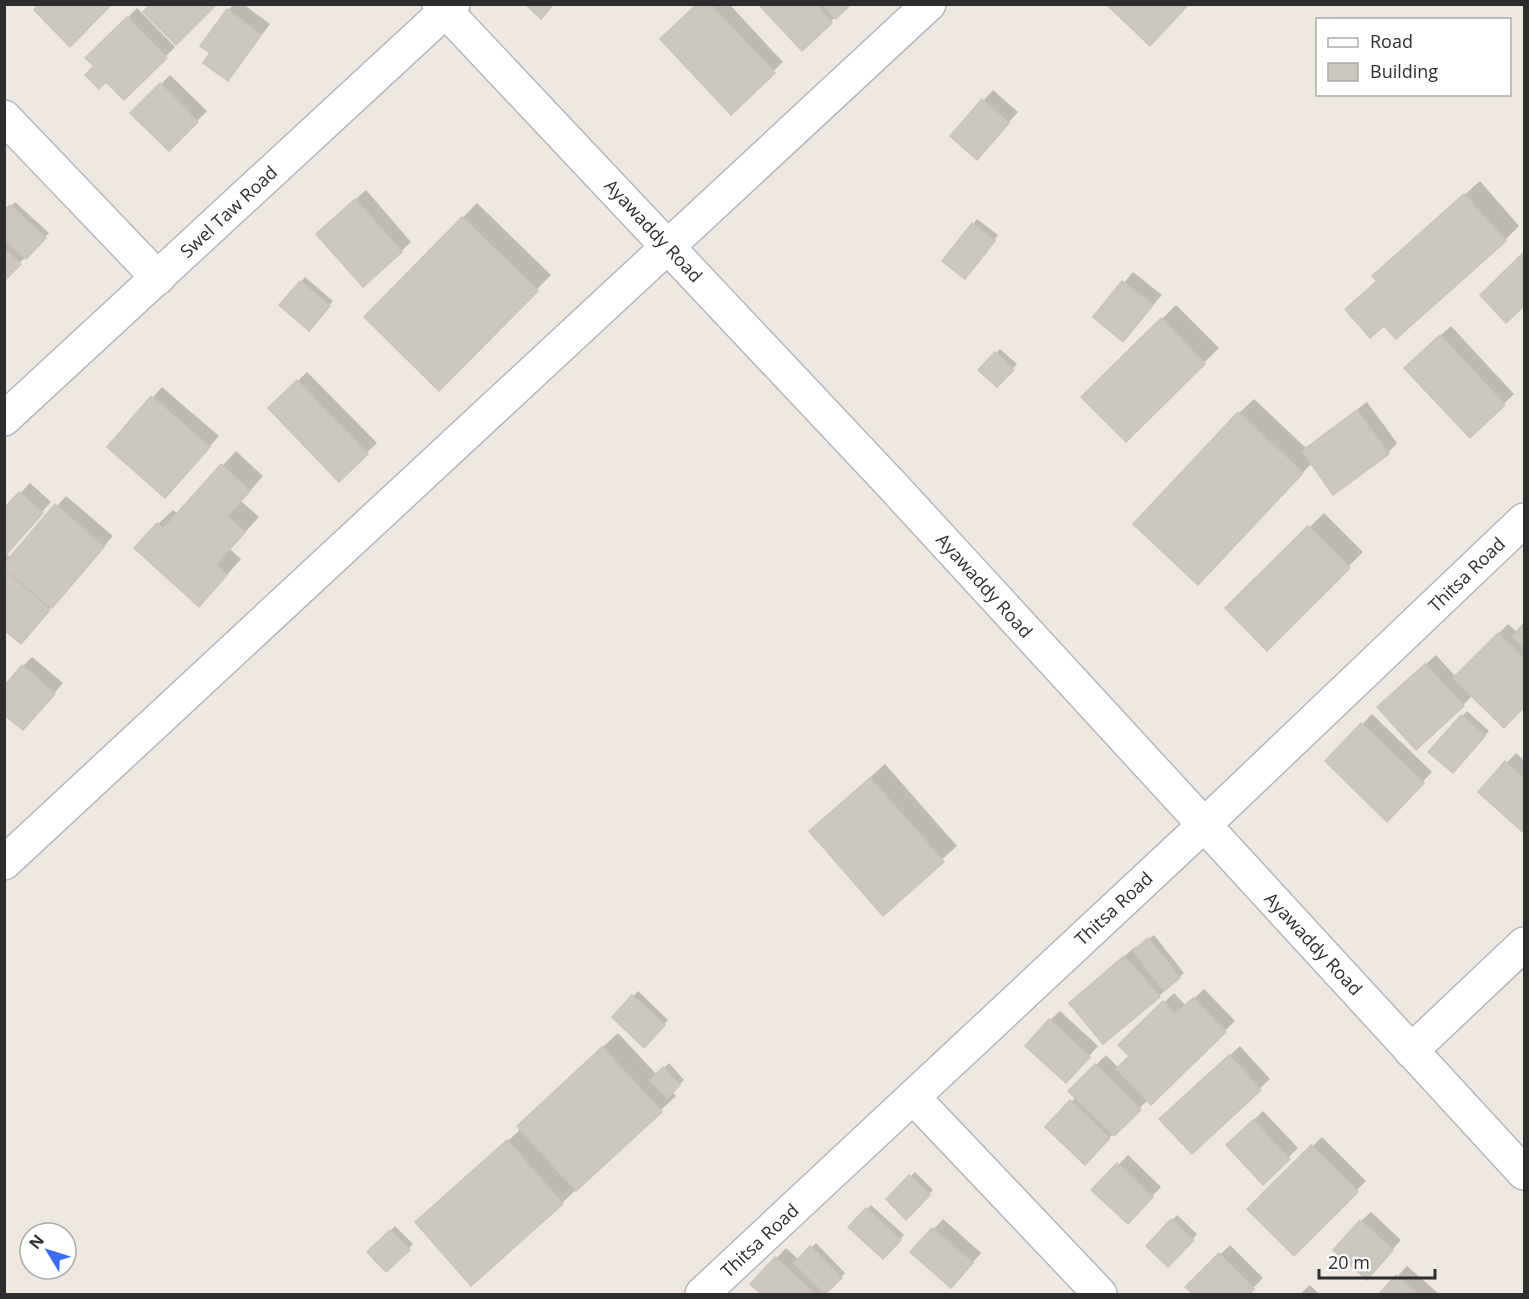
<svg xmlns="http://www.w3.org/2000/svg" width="1529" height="1299" font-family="'Open Sans',sans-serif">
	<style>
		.shadow { fill: #0003 }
		.building { fill: #cbc6be; stroke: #cbc4b9; stroke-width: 1.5 }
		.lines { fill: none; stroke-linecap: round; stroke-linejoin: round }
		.minor-casing { stroke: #b3b7c1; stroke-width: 36 }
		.tertiary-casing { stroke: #b3b7c1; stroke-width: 36 }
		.minor { stroke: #fff; stroke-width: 33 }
		.tertiary { stroke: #fff; stroke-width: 33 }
		.labels { text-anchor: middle; stroke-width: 6; stroke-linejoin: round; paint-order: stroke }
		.street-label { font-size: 18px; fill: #2d2d2d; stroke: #fff }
	</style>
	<rect width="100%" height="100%" fill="#efe8e0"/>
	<!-- shadow -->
	<path class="shadow" d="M234,4h9l27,20 -33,45 -10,10 1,-69z
		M698,4h31l54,58 -52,50z
		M760,4h89l-47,45z
		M137,8l38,39 -51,51 -36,-40z
		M170,75l37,36 -38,38 -37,-36z
		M993,90l25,22 -32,36 -34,-12z
		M1480,181l39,45 -14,14 -121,84 -37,-15 31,-29 11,-19z
		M366,190l45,52 -47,43 -36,-61z
		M15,202l34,31 -43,44 -2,-1v-63z
		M477,203l74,72 -112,114 -73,-72z
		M977,219l21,16 -28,37 -26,-11z
		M1524,254v50l-18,17 -24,-26z
		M1133,272l29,23 -39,45 -28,-23z
		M305,277l28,24 -20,23 -32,-19z
		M1176,305l43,43 -93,92 -43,-43z
		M1451,326l63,68 -44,42 -54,-78z
		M1000,349l17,15 -20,21 -17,-15z
		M307,372l70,71 -38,37 -69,-72z
		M162,387l57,49 -44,50 -66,-39z
		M1254,399l52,49 61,-46 30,41 -9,10 -76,10 -100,105 27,-155z
		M236,451l27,25 -22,25 18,16 -29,32 11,10 -27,31 -56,-66 15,-14 5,4z
		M30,483l21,19 -45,51 5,5 55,-62 47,40 -92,106 -17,-14v-118z
		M1324,513l39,39 -96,96 -39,-40z
		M1508,624l10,9 6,-7v79l-20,21 -31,-31 -10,10 -74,-7 47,-43 20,22z
		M32,657l31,26 -31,36 -9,-53z
		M1467,711l22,20 -32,35 -27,-15z
		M1372,714l60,58 -45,48 -60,-59z
		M1516,753l8,7v71l-43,-40z
		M885,764l72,82 -74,67 -57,-96z
		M1154,935l30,38 -25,23 -78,-3 54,-46 2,2z
		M1204,989l31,32 -84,82 -3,-3 -35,34 -28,28 -38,-35 29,-30 -6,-6 36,-36 13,13 12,-12 -11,-11 54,-52 12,13z
		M638,991l30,29 -24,26 -30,-29z
		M1060,1011l38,35 -22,25 -26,-51z
		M618,1033l39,42 12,-12 15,17 -12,12 4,4 -114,107 -91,81 -54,-62 104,-93 12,-17z
		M1240,1046l30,33 -78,73 -21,-42z
		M1263,1111l35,37 -35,34 -25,-47z
		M1322,1137l44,44 -72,73 -45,-45z
		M1128,1155l33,32 -24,25 -43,-22z
		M915,1172l18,18 -27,28 -18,-19z
		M871,1205l33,30 -21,22 -33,-30z
		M1371,1212l30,28 -25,28 -15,-47z
		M1177,1215l20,19 -29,31 -20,-19z
		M943,1219l38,34 -21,24 -47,-25z
		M395,1226l18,18 -27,26 -17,-18z
		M816,1243l29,30 -21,21h-61l-11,-10 34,-36 13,12z
		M1230,1245l33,33 -16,16h-52l-8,-7z
		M1407,1266l32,28h-58z
		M1310,1285l9,9h-19z"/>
	<!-- building -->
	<path class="building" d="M39,4h73l-42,43 -36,-37z
		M151,4h66l-41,41 -33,-33z
		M525,4h29l-13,15z
		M697,4h13l65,69 -44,42 -71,-76z
		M758,4h57l17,19 -30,28z
		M822,4h29l-15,15z
		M1106,4h83l-39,42z
		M227,9l34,26 -33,46 -25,-18 7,-10 -10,-7z
		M127,17l40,41 -43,42 -18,-18 -7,7 -14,-14 9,-9 -9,-8z
		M160,83l38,39 -29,29 -39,-38z
		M982,99l27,24 -32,37 -27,-24z
		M1464,194l42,47 -110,98 -12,-13 -14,12 -25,-29 32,-28 -5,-5z
		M355,199l47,53 -39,35 -47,-53z
		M10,205l36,33 -20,21 -22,-20v-29z
		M462,217l76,74 -99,100 -75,-74z
		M972,223l23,18 -30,38 -23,-18z
		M4,249l17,15 -15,15 -2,-1z
		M1524,252v54l-18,17 -26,-28z
		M300,281l30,25 -21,25 -30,-26z
		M1122,281l31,24 -30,37 -30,-25z
		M1161,318l44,46 -79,78 -45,-45z
		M1440,335l65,70 -35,33 -66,-70z
		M995,352l19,18 -17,17 -19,-17z
		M297,380l71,74 -29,28 -71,-74z
		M151,396l59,51 -45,51 -58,-51z
		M1357,410l32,44 -56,41 -31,-44z
		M1238,412l65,61 -105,112 -65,-61z
		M221,464l29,27 -23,25 18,16 -29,33 11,10 -28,32 -65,-59 23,-25 6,6z
		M19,492l24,21 -39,44v-49z
		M55,504l49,43 -52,61 -48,-40v-4z
		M1308,526l42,42 -83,83 -42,-43z
		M4,570l46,40 -29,34 -17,-14z
		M1524,623v25l-12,-11z
		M1498,633l26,26v48l-20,21 -51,-50z
		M1425,664l39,42 -48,44 -39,-43z
		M22,665l33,29 -32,36 -19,-15v-29z
		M1461,715l24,21 -32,37 -25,-21z
		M1361,723l63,60 -37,39 -62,-61z
		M1505,761l19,18v54l-46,-41z
		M870,778l74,84 -61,54 -74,-85z
		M1148,938l32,40 -16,13 -31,-40z
		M1124,956l36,41 -57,47 -34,-41z
		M632,995l33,30 -21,23 -32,-31z
		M1193,998l33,34 -75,73 -35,-36 13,-13 -11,-11 45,-44 12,13z
		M1049,1019l41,38 -24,26 -41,-37z
		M602,1047l60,65 -86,79 -59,-65z
		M1229,1055l32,35 -69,64 -33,-35z
		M1095,1064l46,46 -27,26 -46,-45z
		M663,1067l17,18 -13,13 -17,-18z
		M1070,1100l40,38 -25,27 -40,-38z
		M1253,1120l37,39 -27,26 -37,-40z
		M507,1140l56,64 -92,82 -56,-64z
		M1311,1145l47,47 -64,64 -47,-47z
		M1117,1163l36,34 -25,27 -37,-34z
		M909,1175l21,20 -24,25 -20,-21z
		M866,1208l35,32 -18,19 -35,-32z
		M1171,1219l23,21 -26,27 -22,-21z
		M1360,1220l33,30 -26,30 -34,-30z
		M932,1228l41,35 -22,25 -41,-36z
		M390,1230l20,20 -24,22 -19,-20z
		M810,1246l32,32 -17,16 -31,-31z
		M1219,1253l35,36 -5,5h-56l-8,-7z
		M775,1257l40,37h-54l-11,-10z
		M1396,1275l22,19h-39z"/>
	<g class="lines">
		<!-- minor casing -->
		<g class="minor-casing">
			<path id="minor" d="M4,117l154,161
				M4,863l925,-859
				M1411,1051l113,-107
				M913,1097l187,197
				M702,1294l501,-468 321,-306"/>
		</g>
		<!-- tertiary casing -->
		<g class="tertiary-casing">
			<path id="tertiary" d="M439,4l452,480 633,689
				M4,419l449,-415"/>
		</g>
		<!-- minor -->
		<use href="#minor" class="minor"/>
		<!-- tertiary -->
		<use href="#tertiary" class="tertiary"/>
	</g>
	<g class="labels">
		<!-- street labels -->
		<g class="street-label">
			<text transform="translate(229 212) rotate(-43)" y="6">Swel Taw Road</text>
			<text transform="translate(653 231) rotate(47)" y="6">Ayawaddy Road</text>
			<text transform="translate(1467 575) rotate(-44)" y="6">Thitsa Road</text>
			<text transform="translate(984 586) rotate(48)" y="6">Ayawaddy Road</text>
			<text transform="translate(1114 909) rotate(-43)" y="6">Thitsa Road</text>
			<text transform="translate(1313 944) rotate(47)" y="6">Ayawaddy Road</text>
			<text transform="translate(760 1241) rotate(-43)" y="6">Thitsa Road</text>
		</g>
	</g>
	<!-- border -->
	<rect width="1529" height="1299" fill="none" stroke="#2d2d2d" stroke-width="12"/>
	<!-- legend -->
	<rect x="1316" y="18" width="195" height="78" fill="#ffffff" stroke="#ababab" stroke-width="1.5"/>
	<rect x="1328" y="38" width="30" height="9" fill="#ffffff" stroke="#ababab" stroke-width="1.5"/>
	<text x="1370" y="48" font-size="18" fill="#2d2d2d">Road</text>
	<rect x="1328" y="63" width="30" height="18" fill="#cbc6be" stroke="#ababab" stroke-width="1.5"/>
	<text x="1370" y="78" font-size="18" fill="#2d2d2d">Building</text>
	<!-- north arrow -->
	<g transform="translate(48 1251) rotate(308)"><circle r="28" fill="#ffffff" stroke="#ababab" stroke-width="1.5"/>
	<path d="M0-4.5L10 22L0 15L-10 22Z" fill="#3d6aff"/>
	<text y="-9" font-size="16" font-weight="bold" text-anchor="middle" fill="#2d2d2d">N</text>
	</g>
	<!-- scale -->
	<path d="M1319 1269v9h116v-9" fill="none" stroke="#2d2d2d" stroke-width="3"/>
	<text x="1328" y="1269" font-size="18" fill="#2d2d2d" stroke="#ffffff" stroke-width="4.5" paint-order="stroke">20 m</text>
</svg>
